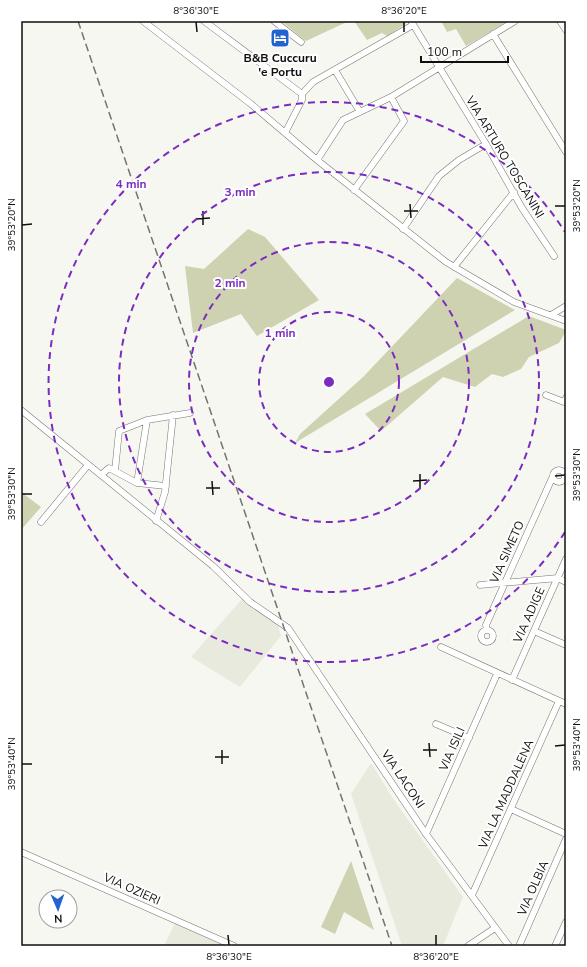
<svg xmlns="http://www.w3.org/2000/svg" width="587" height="967" font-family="'Nunito Sans',sans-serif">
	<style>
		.built { fill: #e9eade }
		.green { fill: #cfd2b1 }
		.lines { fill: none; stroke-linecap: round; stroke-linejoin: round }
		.minor-casing { stroke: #757570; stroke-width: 7 }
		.minor { stroke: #fff; stroke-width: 6 }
		.rail { stroke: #73736f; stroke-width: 1.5; stroke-dasharray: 8 4; stroke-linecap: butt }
		.ticks { fill: none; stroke: #0f0f0d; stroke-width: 1.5 }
		.ring { fill: none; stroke: #7b2cbf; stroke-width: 2; stroke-dasharray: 7 5 }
		.labels { text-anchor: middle; stroke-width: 4; stroke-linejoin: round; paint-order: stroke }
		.poi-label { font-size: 12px; font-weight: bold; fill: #0f0f0d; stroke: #fff }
		.street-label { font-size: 12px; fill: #0f0f0d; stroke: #fff }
		.centre { fill: #7b2cbf; stroke: #fff; stroke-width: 2 }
		.ring-label { font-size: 12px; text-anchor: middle; font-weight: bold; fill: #7b2cbf; stroke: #fff; stroke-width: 4; stroke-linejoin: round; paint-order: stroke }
		.neatline { fill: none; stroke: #0f0f0d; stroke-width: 1.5 }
		.ticks-label { font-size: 10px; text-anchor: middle; fill: #0f0f0d }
	</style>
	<rect width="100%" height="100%" fill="#f6f7f1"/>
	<!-- built -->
	<path class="built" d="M242,599l36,26 3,11 -41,51 -49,-30z
		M371,763l21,34 71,100 -20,49h-41l-51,-152z
		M175,923l58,23h-69z"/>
	<!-- green -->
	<path class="green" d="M281,21h68l-43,20z
		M354,21h50l2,3 -19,12 -5,-3 -15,7z
		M441,21h68l-43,25 -10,-17 -9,3z
		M248,229l17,8 54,63 -62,36 -16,-22 -48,19 -8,-67 19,3z
		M457,278l58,32 -220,133 5,-9 63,-57z
		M529,316l37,14v1l-7,12 -30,14 -8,12 -18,8 -11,-3 -17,13 -32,-10 -62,54 -16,-17z
		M21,492l20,15 -20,23z
		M351,861l23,69 -30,-18 -9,22 -14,-7z"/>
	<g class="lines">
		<!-- minor casing -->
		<g class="minor-casing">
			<path id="minor" d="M143,21l108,83 66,56 129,102 68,40 52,19
				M204,21l98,73
				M274,21l27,21
				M411,21l75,123 36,64 32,48
				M560,21l6,9
				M493,34l73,118
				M335,70l25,42
				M285,133l17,-33v-6l11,-12 100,-57
				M317,160l26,-40 48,-23 124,-76
				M354,190l50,-69 -13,-24
				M403,229l36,-53 20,-16 27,-16
				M454,267l60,-75
				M551,315l15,-9
				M546,395l18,7 2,-4
				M21,410l192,156 37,36 38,26 138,206 83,112
				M553 476a6 6 0 1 1 12 0a6 6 0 1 1-12 0Z
				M115,471l4,-40 28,-11 43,-7
				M101,475l8,-7 28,15 29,3
				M137,483l10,-63
				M156,521l9,-29 8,-77
				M41,522l47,-57
				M480,585l78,-7 8,4
				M487,630l-1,-5 67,-149
				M481 636a6 6 0 1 1 12 0a6 6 0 1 1-12 0Z
				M534,631l32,14
				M441,647l125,57
				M512,680l54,-121
				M436,724l33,14
				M511,809l55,25
				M426,834l71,-160
				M21,852l213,94
				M472,895l87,-194
				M468,946l27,-18
				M519,946l47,-107
				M555,946l11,-24"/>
		</g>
		<!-- minor -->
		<use href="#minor" class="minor"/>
		<!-- rail -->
		<path class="rail" d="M78,21l314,925"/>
	</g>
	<!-- ticks -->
	<path class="ticks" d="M196,22l1,10M404,22v10M410,204l1,14M555,206h10M203,211v14M404,211h14M196,219l14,-1M22,225l10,-1M420,474v14M555,476l10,-1M212,481l1,14M413,481l14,-1M206,488h14M22,494h10M429,743l1,14M555,746l10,-1M222,750v14M423,750h14M215,757h14M22,764h10M228,935l1,10M436,935v10"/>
	<!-- distance rings -->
	<g class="ring">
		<circle cx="329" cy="382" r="70"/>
		<circle cx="329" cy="382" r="140"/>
		<circle cx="329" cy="382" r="210"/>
		<path d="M565 532A280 280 0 1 1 565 232"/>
	</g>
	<!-- icons -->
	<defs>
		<g id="hotel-square" transform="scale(1)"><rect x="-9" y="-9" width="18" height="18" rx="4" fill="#2363cf" stroke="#fff"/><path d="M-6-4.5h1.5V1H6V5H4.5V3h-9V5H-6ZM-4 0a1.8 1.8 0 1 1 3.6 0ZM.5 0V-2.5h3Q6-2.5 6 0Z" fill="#fff"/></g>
	</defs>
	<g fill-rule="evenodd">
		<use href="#hotel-square" x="280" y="38"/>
	</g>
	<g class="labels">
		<!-- poi labels -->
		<g class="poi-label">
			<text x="280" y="62">B&amp;B Cuccuru<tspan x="280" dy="14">'e Portu</tspan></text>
		</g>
		<!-- street labels -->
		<g class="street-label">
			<text transform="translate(505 157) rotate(59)" y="4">VIA ARTURO TOSCANINI</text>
			<text transform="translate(507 552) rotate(-66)" y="4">VIA SIMETO</text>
			<text transform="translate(529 615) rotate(-66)" y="4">VIA ADIGE</text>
			<text transform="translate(452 749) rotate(-66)" y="4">VIA ISILI</text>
			<text transform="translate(403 779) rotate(56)" y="4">VIA LACONI</text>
			<text transform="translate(506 794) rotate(-66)" y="4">VIA LA MADDALENA</text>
			<text transform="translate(533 888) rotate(-66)" y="4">VIA OLBIA</text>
			<text transform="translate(132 889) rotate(24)" y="4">VIA OZIERI</text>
		</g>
	</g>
	<circle cx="329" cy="382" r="6" class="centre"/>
	<g class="ring-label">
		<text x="131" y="188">4 min</text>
		<text x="240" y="196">3 min</text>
		<text x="230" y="287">2 min</text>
		<text x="280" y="337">1 min</text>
	</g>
	<!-- border -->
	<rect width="587" height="967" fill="none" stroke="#ffffff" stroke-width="44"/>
	<!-- north arrow -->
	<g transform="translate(58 909) rotate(178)"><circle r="19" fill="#ffffff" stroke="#9f9f9e"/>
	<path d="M0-3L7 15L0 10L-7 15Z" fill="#2363cf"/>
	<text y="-6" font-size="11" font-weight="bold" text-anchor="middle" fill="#0f0f0d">N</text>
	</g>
	<!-- scale -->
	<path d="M421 56v6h87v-6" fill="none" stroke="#0f0f0d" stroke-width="2"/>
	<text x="427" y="56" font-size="12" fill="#0f0f0d" stroke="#ffffff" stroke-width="3" paint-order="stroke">100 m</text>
	<rect x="22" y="22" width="543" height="923" class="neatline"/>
	<g class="ticks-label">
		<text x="196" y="14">8°36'30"E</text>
		<text x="404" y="14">8°36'20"E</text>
		<text transform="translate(576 206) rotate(-90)" y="4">39°53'20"N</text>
		<text transform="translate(11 225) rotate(-90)" y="4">39°53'20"N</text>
		<text transform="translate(576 475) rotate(-90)" y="4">39°53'30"N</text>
		<text transform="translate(11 494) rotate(-90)" y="4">39°53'30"N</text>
		<text transform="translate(576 745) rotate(-90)" y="4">39°53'40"N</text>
		<text transform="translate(11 764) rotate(-90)" y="4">39°53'40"N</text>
		<text x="229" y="960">8°36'30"E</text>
		<text x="436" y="960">8°36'20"E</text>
	</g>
</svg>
